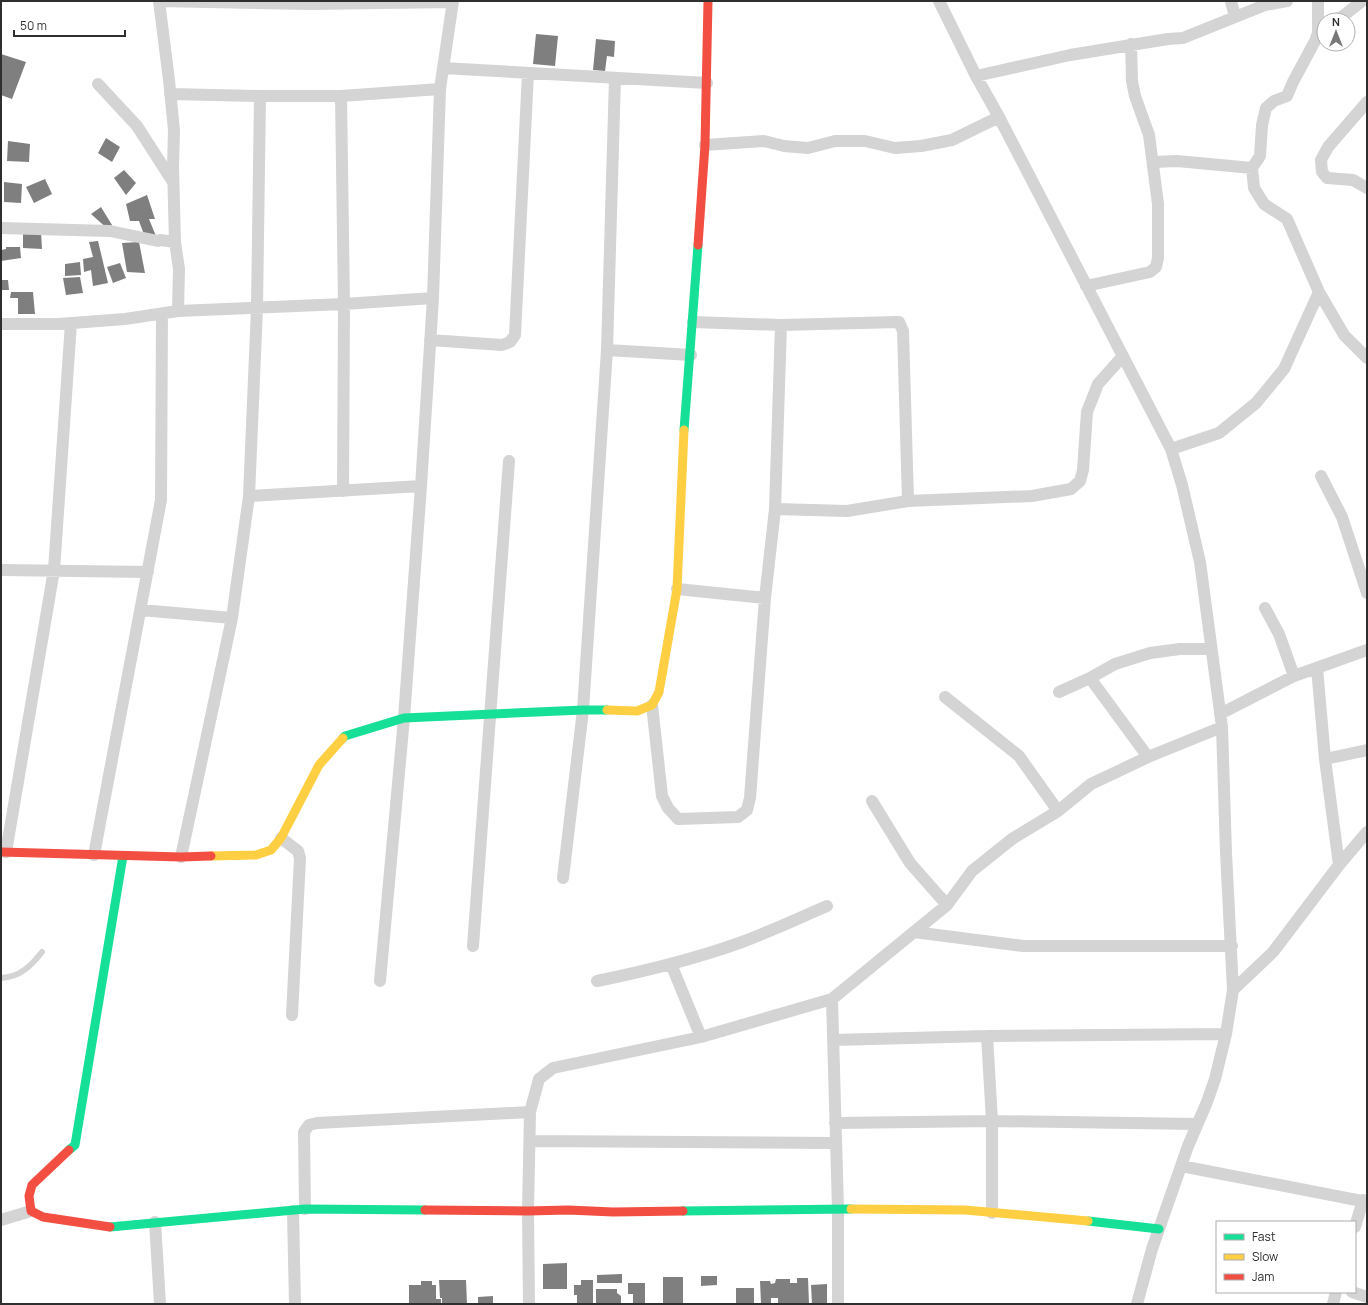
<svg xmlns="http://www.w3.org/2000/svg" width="1368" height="1305" font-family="Manrope,sans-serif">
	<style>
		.building { fill: #7f7f7f }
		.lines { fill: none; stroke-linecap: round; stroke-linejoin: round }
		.lane { stroke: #d4d4d4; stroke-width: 6 }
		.street { stroke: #d4d4d4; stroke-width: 12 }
		.fast { stroke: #16e098; stroke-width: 9 }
		.slow { stroke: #ffcf43; stroke-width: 9 }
		.jam { stroke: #f24e42; stroke-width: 9 }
	</style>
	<rect width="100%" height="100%" fill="#fff"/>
	<!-- building -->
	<path class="building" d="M536,34l22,2 -3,30 -22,-2z
		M596,39l19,2 -1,16 -7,-1 -2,15 -12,-1z
		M1,54l25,8 -14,37 -11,-4z
		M106,138l14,9 -8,15 -14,-9z
		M8,141l22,3 -1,18 -22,-1z
		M124,170l12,13 -10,12 -12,-17z
		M45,179l7,15 -18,9 -8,-16z
		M4,182l18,2 -1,19 -17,-1z
		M147,195l8,24h-6l9,22 -15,-9 -4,-11h-9l-4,-17z
		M101,207l11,18 -2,6 -19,-17z
		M23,232h18l1,17 -19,-1z
		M98,241l10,42 -15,3 -2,-16 -7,2 -1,-13 10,-2 -4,-15z
		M139,242l6,31 -18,-1 -5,-29z
		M6,247h14l1,11 -20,3v-11l5,-1z
		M80,262l1,13 -16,1v-12z
		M120,263l6,15 -13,5 -6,-16z
		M80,277l3,16 -17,2 -3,-17z
		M1,280h7l1,10h-8z
		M11,292h22l2,22h-17v-16h-8z
		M567,1263v26h-24v-25z
		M622,1274v9h-25v-8z
		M701,1276h16v9l-16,1z
		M663,1277h20v27h-20z
		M797,1278h11l1,26h-31v-6h-7v5l-10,1 -1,-23h10l1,3 4,-1 1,-4h14v4h7z
		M439,1280h27l1,24h-25v-6h-2z
		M581,1280h12v24h-16v-9h-3v-10h7z
		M421,1281h11v4h4v14h5v5h-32v-19h12z
		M628,1283h17v21h-12v-10h-5z
		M827,1284v20h-15l-1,-19z
		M736,1288h18v16h-18z
		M596,1289h21v4l4,3v7l-25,1z
		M493,1296v8h-15v-7z"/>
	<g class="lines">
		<!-- lane -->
		<path class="lane" d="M1,978c19,-1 30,-12 41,-26"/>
		<!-- street -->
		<path class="street" d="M159,1l10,79 5,50 -1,37 2,75 4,27 -1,42
			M159,1l151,3 143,-2
			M939,1l37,75 23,41 172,332 11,36 18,77 22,165 4,126 7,137 -7,44 -11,45 -8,23 -19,44 -36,103 -15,55
			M1231,1l4,16
			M1318,1v32l-3,8 -22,41 -6,14 -13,5 -8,7 -4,17 -2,31 -8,12 2,20 10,16 23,15 32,73 25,43 23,23
			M1338,20l24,-19
			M443,68l264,15
			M976,76l94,-21 98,-16 15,-1 82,-33 22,-4
			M98,84l39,42 36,56
			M170,94l90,2h81l99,-7
			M260,96l-3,212 -8,188 172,-10
			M341,96l3,208 -1,187
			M1367,102l-39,45 -7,13 1,12 5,6 26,2 14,8
			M705,145l59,-4 20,5 24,2 27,-7h30l30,7 26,-2 31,-6 47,-23
			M1153,162l24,-1 75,7
			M1,228l109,3 48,10 2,-1 15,2
			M1086,286l64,-14 6,-5 2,-9v-54l-9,-69 -14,-39 -3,-15 -1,-37
			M693,322l88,3 118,-3 4,9 5,170
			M1,324h58l66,-5 53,-8 166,-7 89,-6
			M430,340l72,5 8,-3 5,-7 13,-262
			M607,350l84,5
			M1171,449l48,-16 37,-30 28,-34 35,-77
			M1321,476l21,41 25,76
			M775,509l72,2 61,-10 124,-5 39,-7 9,-8 3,-11 4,-58 11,-28 25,-28
			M1,570l147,2
			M677,589l88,9
			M1265,608l14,26 15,42
			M141,610l91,8
			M1317,668l8,91 14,106
			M1090,678l58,79
			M1059,692l31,-14 25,-14 35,-11 30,-4h31
			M945,697l74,59 39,55
			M652,705l10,91 6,12 10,11 60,-2 9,-7 3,-12 15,-200 10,-89 6,-184
			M1220,714l74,-38 73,-26
			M1325,759l42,-9
			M872,801l38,62 37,42
			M281,838l17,13 2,7 -8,157
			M6,852l48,-282 17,-247
			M94,855l67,-355 1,-186
			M181,857l51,-239 17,-122
			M563,878l20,-168 24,-360 8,-272
			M914,932l109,14h209
			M473,946l36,-485
			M671,964l30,73
			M380,981l24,-263 17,-232 12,-188 7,-209 13,-88
			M597,981c49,-10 98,-22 145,-39 29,-11 57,-24 85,-36
			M1233,990l40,-38 66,-87 28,-33
			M832,999l6,210v95
			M987,1036l5,85v92
			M833,1040l154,-4 239,-2
			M835,1123l157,-2 205,3
			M530,1141l306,2
			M1181,1166l186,36
			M305,1209l-1,-77 5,-7 8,-2 213,-11
			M293,1211l2,93
			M1,1220l30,-9
			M155,1222l5,82
			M1355,1227l8,-27
			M1352,1292l15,5
			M529,1304l-1,-93 2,-99 9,-33 14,-11 148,-31 131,-38 115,-94 25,-34 40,-32 46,-28 33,-27 57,-27 74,-30
			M1333,1304l3,-12"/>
		<!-- fast -->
		<path class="fast" d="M684,430l14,-185
			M343,738l2,-2 59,-18 179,-8h24
			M69,1150l6,-5 48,-289
			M683,1211l168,-2
			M1088,1221l71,8
			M110,1227l195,-18 120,1"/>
		<!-- slow -->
		<path class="slow" d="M607,710l30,1 15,-6 7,-13 18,-103 7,-159
			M211,856l45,-1 15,-5 10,-12 38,-73 24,-27
			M851,1209l114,1 123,11"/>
		<!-- jam -->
		<path class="jam" d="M698,245l7,-100 3,-144
			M1,852l180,5 30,-1
			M69,1150l-37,35 -3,11 2,15 12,6 67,10
			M425,1210l103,1 40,-1 45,2 70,-1"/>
	</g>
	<!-- border -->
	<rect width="1368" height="1305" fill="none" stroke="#2f2f2f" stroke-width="4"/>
	<!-- legend -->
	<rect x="1216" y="1221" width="140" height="72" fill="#ffffff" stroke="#acacac"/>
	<rect x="1224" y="1234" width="20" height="6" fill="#16e098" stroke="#acacac"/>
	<text x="1252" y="1241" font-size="12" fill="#2f2f2f">Fast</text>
	<rect x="1224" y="1254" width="20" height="6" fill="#ffcf43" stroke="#acacac"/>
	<text x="1252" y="1261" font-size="12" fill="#2f2f2f">Slow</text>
	<rect x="1224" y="1274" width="20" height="6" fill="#f24e42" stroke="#acacac"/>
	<text x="1252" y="1281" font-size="12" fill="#2f2f2f">Jam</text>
	<!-- north arrow -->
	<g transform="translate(1336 32)"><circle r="19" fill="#ffffff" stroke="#acacac"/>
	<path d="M0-3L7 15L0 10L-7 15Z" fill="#787878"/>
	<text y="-6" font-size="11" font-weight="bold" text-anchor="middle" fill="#2f2f2f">N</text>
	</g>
	<!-- scale -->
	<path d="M14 30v6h111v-6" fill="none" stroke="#2f2f2f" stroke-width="2"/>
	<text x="20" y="30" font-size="12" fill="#2f2f2f" stroke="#ffffff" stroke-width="3" paint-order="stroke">50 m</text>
</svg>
